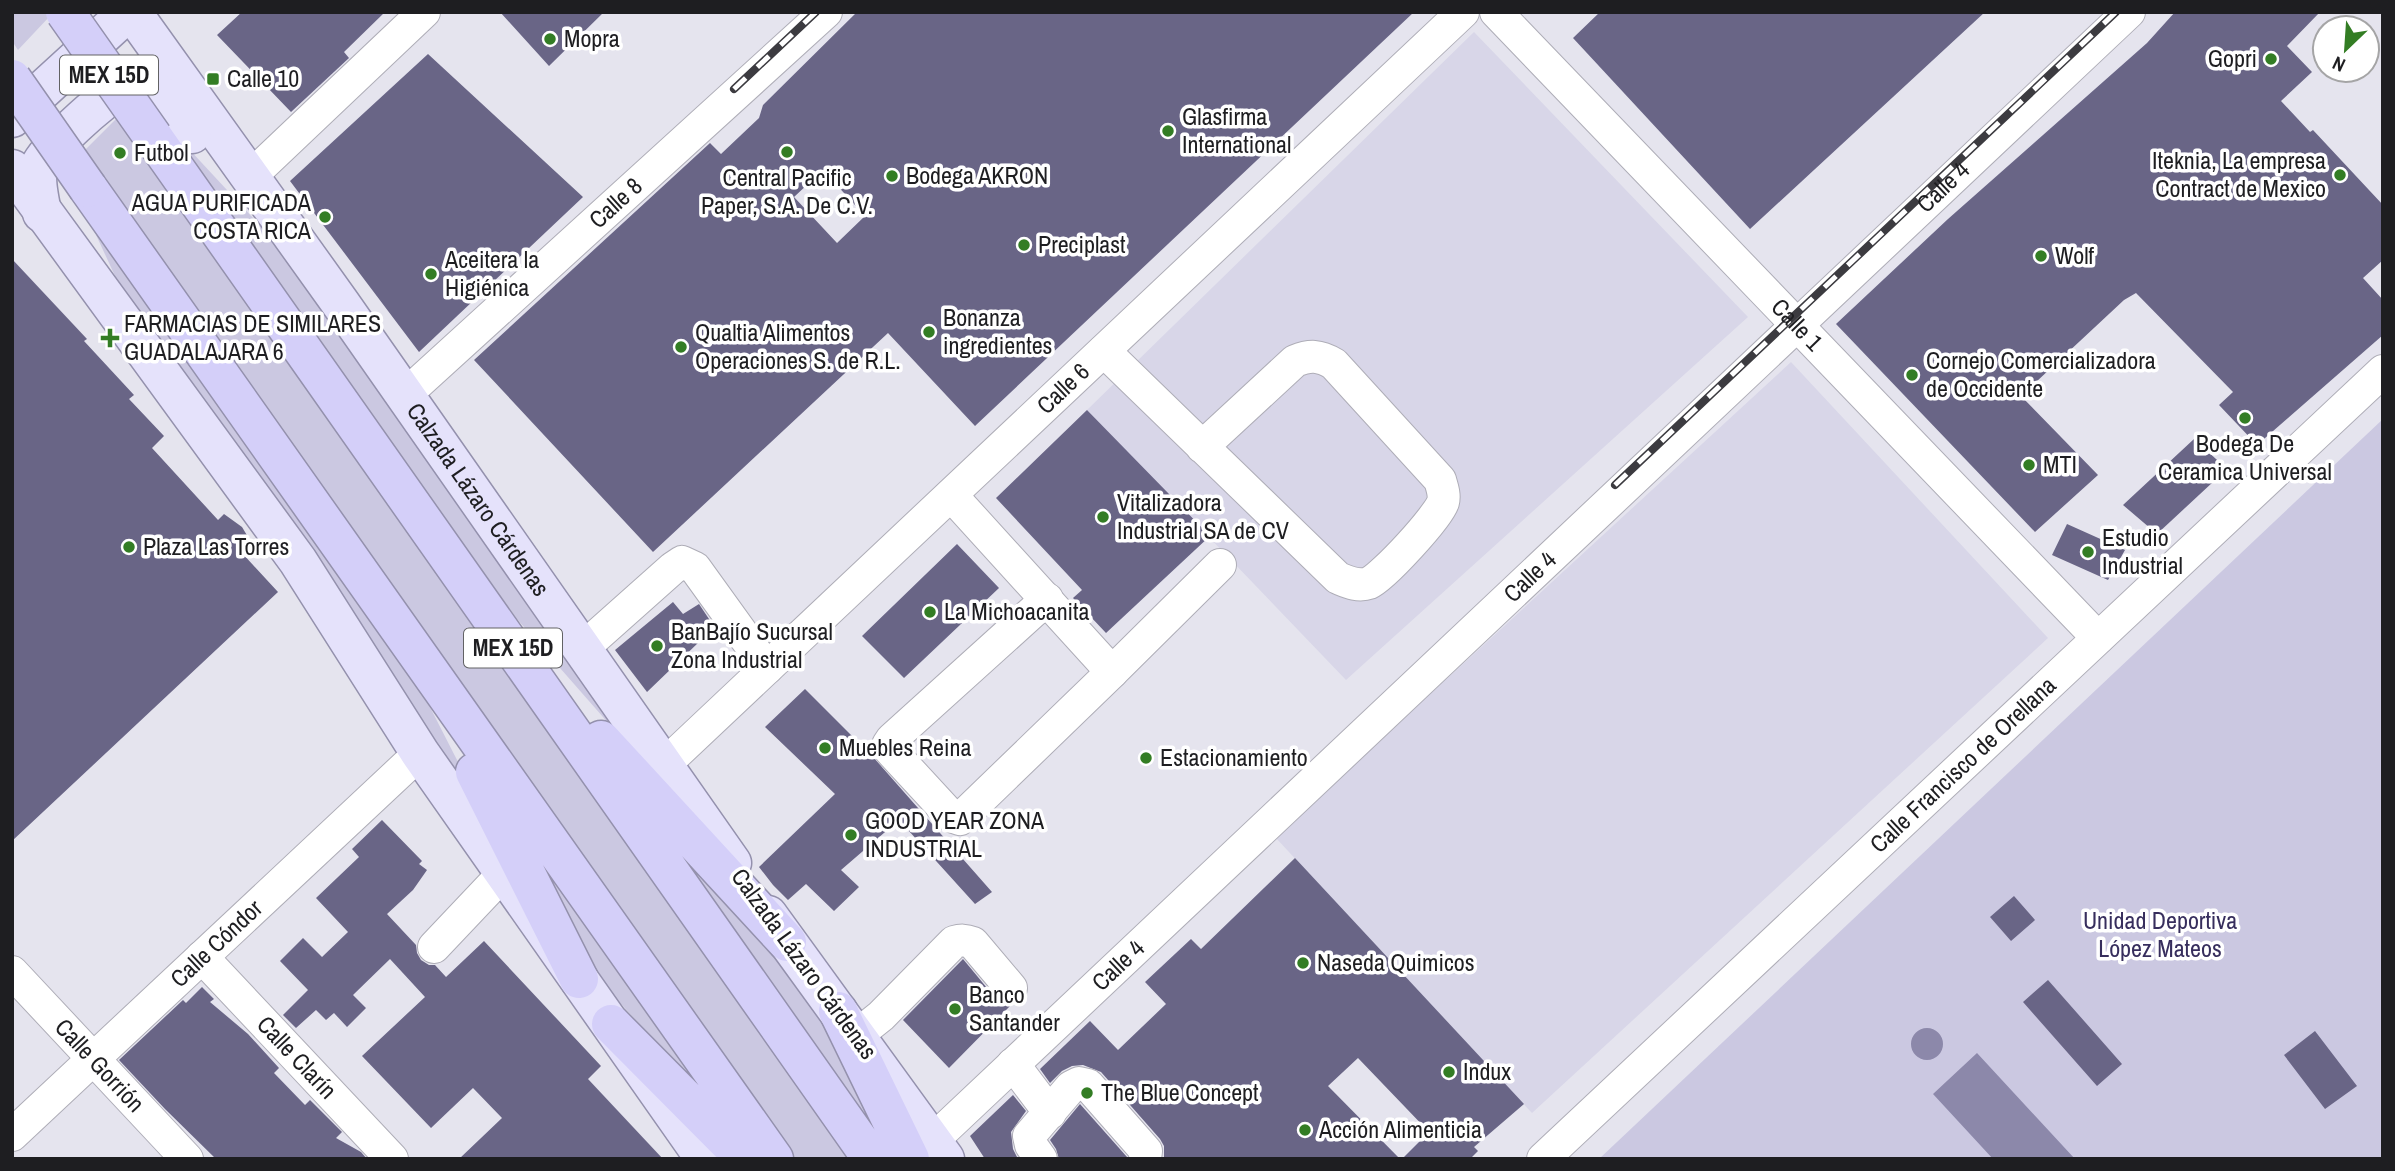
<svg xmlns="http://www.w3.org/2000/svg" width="2395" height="1171" font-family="'Archivo Narrow',sans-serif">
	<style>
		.built { fill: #d8d6e8 }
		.green { fill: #cbc8e1 }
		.water { fill: #8c88aa }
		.building { fill: #696586; fill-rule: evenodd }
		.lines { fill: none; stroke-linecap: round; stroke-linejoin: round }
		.minor-casing { stroke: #aeadb7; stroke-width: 34 }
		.major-casing { stroke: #9491ad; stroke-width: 41 }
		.highway-casing { stroke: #9491ad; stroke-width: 41 }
		.minor { stroke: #fff; stroke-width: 32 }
		.major { stroke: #e5e2fb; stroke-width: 38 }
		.highway { stroke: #d4cff9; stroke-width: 38 }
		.rail-casing { stroke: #3c3b40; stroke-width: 8 }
		.rail { stroke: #fff; stroke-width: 5; stroke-dasharray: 16; stroke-linecap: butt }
		.highway-bridge-casing { stroke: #9491ad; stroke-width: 41; stroke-linecap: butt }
		.highway-bridge { stroke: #d4cff9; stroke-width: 38 }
		.poi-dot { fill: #337d24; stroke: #fff; stroke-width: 2.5 }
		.labels { text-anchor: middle; stroke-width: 7; stroke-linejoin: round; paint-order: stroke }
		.shield { fill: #fff; stroke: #626264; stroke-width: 2 }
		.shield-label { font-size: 23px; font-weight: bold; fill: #1e1e21 }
		.poi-label { font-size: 24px; fill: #1e1e21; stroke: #fff; text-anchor: start }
		.street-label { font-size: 24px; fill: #1e1e21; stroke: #fff }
		.park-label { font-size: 24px; fill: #372e5d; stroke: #fff }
	</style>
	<rect width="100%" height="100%" fill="#e5e4ee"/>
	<!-- built -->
	<path class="built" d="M1474,32l274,285 -402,363 -259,-270z
		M1791,362l257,276 -516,475 -257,-276z"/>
	<!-- green -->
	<path class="green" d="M12,12h35l3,4 -32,34 -6,-9z
		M120,115l733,1044h-61l-708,-1008z
		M162,120l155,167 336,487 -136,-155z
		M72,183l317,444 112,219 -379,-555z
		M2383,419v740h-784z
		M477,753l280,403 -177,-198z
		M620,767l205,242 61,150z"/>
	<!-- water -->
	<path class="water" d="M1911 1044a16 16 0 1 1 32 0a16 16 0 1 1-32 0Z
		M1977,1053l98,106h-82l-60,-65z"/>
	<!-- building -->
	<path class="building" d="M242,12h143l-41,40 5,6 -58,54 -74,-77z
		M500,12h104l-55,54z
		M857,12h557l-439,414 -87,-93 -235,219 -179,-192 236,-217 11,11 38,-36 4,-13zM823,170l42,46 -28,27 -43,-46z
		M1600,12h385l-235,217 -177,-191z
		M2175,12h145l-33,34 25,26 -31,29 29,31 3,-2 70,75v55l-20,18 20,22v35l-126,110 -38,-40 14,-13 -97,-99 -12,7 -103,96 77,79 -63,57 -199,-208 112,-105 199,-176z
		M428,54l155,143 -164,155 -129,-171z
		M12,259l75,80 -3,2 50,54 -5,4 35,37 -12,12 66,72 6,-6 18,13 9,15 -9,11 36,39 -266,249z
		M1087,410l123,126 -104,97 -33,-35 9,-8 -86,-92z
		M2194,439l33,30 -70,65 -34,-29z
		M2067,524l58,26 -17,30 -56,-25z
		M957,544l42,44 -95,90 -42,-42z
		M673,602l10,12 16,-10 12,18 -17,10 5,10 -52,50 -32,-42z
		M805,689l69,69 118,134 -17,12 -76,-84 -58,50 18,17 -25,24 -28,-27 -18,16 -15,-15 -14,-18 76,-73 -70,-67z
		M382,820l40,41 -3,3 8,6 -14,20 -26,24 29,31 1,8 4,7 8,5h6l11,12 38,-36 117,125 -13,13 75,80h-204l43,-41 -29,-30 -42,40 -69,-72 63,-59 -35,-38 -37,36 13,13 -19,19 -13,-14 -8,7 -10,-10 -20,18 -13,-13 25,-25 -28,-29 23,-23 19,19 26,-25 -32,-34 43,-41 -7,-8z
		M1295,858l229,246 -50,43 4,4 -8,8h-68l27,-27 -71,-74 -30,28 72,73h-236v-13l-4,-7 -59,-67 -18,-7 -11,1 -10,5 -12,12 -10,-14 50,-48 28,29 48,-46 -21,-22 46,-43 10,10z
		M2014,896l21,24 -24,21 -21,-24z
		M963,959l34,41 13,6 -61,62 -46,-48z
		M2048,980l74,84 -25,22 -74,-84z
		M202,987l12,12 -4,3 38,32 31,34 -5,5 31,32 5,-5 32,32 -6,6 25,14 6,7h-151l-51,-50 -46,-49 64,-60 3,3z
		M2315,1031l42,55 -32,23 -41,-54z
		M1013,1095l13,16 -15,21 2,17 5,10h-33l-15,-23z
		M1080,1104l47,53v2h-68l-3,-10 -6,-9z"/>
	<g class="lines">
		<!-- minor casing -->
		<g class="minor-casing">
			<g id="minor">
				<path id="s1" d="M1496,12l602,626"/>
				<path d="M250,177l174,-165"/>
				<path d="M1104,351l234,227c10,4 20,9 31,5 14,-6 70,-67 74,-81 2,-7 -1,-15 -3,-22l-106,-116c-15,-9 -24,-9 -39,-3l-93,86"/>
				<path id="s2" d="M405,395l421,-383"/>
				<path d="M951,495l161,177 108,-107"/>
				<path d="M1047,599l-155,140 -4,6 3,6 60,65 9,3 152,-147"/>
				<path d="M582,649l91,-81 9,-6 13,6 72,100"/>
				<path id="s3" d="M663,766l800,-754"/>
				<path d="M434,947l70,-74"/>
				<path id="s4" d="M202,957l190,202"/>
				<path id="s5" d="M12,972l175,187"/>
				<path d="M856,1036l25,-20 73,-74c7,-2 11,-2 19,1l38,45"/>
				<path d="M1013,1064l37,49"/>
				<path id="s6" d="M12,1135l408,-382"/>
				<path id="s7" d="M932,1141l1197,-1129"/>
				<path d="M1041,1159l-10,-14 -2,-9 42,-49 8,-4 9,2 58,66 -1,8"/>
				<path id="s8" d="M1543,1159l840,-788"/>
			</g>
		</g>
		<!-- major casing -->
		<g class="major-casing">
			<g id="major">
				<path id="s9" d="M132,12l209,292 391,559"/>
				<path d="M12,118l116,-106"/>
				<path d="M12,169l286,392 122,192 285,406"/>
				<path d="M42,213c-2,-13 -7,-30 -4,-43 4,-18 66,-73 84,-82 4,-2 11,-3 16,-3 24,1 40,32 54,49"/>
				<path d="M768,915l177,244"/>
			</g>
		</g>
		<!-- highway casing -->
		<g class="highway-casing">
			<path id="highway" d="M153,137l719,1022
				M88,188l686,971
				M601,740l186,202
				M475,772l104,207
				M838,1011l72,148
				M611,1024l134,135"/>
		</g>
		<!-- minor -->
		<use href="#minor" class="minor"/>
		<!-- major -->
		<use href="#major" class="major"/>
		<!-- highway -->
		<use href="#highway" class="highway"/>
		<!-- rail casing -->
		<g class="rail-casing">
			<path id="rail" d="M734,89l82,-77
				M1615,485l501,-473"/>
		</g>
		<!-- rail -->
		<use href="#rail" class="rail"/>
		<!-- highway-bridge casing -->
		<g class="highway-bridge-casing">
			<path id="highway-bridge" d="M65,12l88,125
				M12,79l76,109"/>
		</g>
		<!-- highway-bridge -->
		<use href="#highway-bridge" class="highway-bridge"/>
	</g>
	<!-- markers -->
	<g class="poi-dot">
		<circle cx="550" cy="39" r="7"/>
		<circle cx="2271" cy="59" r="7"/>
		<rect x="206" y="72" width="14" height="14" rx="3.5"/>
		<circle cx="1168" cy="131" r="7"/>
		<circle cx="787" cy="152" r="7"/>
		<circle cx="120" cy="153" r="7"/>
		<circle cx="2340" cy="175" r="7"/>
		<circle cx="892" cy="176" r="7"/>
		<circle cx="325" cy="217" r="7"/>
		<circle cx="1024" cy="245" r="7"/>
		<circle cx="2041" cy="256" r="7"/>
		<circle cx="431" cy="274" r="7"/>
		<circle cx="929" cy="332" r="7"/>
		<path d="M106.5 327.5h7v7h7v7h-7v7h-7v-7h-7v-7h7z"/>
		<circle cx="681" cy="347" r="7"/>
		<circle cx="1912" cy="375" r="7"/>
		<circle cx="2245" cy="418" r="7"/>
		<circle cx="2029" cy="465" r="7"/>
		<circle cx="1103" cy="517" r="7"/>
		<circle cx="129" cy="547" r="7"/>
		<circle cx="2088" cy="552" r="7"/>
		<circle cx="930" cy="612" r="7"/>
		<circle cx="657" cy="646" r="7"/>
		<circle cx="825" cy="748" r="7"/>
		<circle cx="1146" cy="758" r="7"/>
		<circle cx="851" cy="835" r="7"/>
		<circle cx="1303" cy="963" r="7"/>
		<circle cx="955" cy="1009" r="7"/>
		<circle cx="1449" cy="1072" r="7"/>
		<circle cx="1087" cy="1093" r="7"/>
		<circle cx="1305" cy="1130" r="7"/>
	</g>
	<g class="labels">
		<!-- shield labels -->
		<g class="shield">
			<rect x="60" y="55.5" width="98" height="39" rx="5"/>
			<rect x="464" y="628.5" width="98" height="39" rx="5"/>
		</g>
		<g class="shield-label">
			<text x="109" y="83">MEX 15D</text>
			<text x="513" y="656">MEX 15D</text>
		</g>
		<!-- poi labels -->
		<g class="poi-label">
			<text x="564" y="47">Mopra</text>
			<text x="2257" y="67" text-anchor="end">Gopri</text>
			<text x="227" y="87">Calle 10</text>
			<text x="1182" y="125">Glasfirma<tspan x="1182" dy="28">International</tspan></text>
			<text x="134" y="161">Futbol</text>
			<text x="2326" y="169" text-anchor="end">Iteknia, La empresa<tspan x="2326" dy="28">Contract de Mexico</tspan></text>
			<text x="906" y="184">Bodega AKRON</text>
			<text x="787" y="186" text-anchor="middle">Central Pacific<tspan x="787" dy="28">Paper, S.A. De C.V.</tspan></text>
			<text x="311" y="211" text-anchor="end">AGUA PURIFICADA<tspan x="311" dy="28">COSTA RICA</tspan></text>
			<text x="1038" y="253">Preciplast</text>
			<text x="2055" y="264">Wolf</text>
			<text x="445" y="268">Aceitera la<tspan x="445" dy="28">Higiénica</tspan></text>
			<text x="943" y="326">Bonanza<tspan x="943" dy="28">ingredientes</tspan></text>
			<text x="124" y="332">FARMACIAS DE SIMILARES<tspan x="124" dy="28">GUADALAJARA 6</tspan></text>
			<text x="695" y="341">Qualtia Alimentos<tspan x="695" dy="28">Operaciones S. de R.L.</tspan></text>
			<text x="1926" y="369">Cornejo Comercializadora<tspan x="1926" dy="28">de Occidente</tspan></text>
			<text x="2245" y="452" text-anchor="middle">Bodega De<tspan x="2245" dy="28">Ceramica Universal</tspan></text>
			<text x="2043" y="473">MTI</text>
			<text x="1117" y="511">Vitalizadora<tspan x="1117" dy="28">Industrial SA de CV</tspan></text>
			<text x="2102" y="546">Estudio<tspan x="2102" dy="28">Industrial</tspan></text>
			<text x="143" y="555">Plaza Las Torres</text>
			<text x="944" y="620">La Michoacanita</text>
			<text x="671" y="640">BanBajío Sucursal<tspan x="671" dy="28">Zona Industrial</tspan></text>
			<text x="839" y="756">Muebles Reina</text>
			<text x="1160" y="766">Estacionamiento</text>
			<text x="865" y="829">GOOD YEAR ZONA<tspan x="865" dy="28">INDUSTRIAL</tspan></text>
			<text x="1317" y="971">Naseda Quimicos</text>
			<text x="969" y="1003">Banco<tspan x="969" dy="28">Santander</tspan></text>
			<text x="1463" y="1080">Indux</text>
			<text x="1101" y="1101">The Blue Concept</text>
			<text x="1319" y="1138">Acción Alimenticia</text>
		</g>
		<!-- street labels -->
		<g class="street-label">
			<text dy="8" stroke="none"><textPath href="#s7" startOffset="1390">Calle 4</textPath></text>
			<text dy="8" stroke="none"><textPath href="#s2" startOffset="285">Calle 8</textPath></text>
			<text dy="8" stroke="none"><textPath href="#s1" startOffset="434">Calle 1</textPath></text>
			<text dy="8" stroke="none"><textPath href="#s3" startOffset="550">Calle 6</textPath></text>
			<text dy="8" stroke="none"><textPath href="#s9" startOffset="598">Calzada Lázaro Cárdenas</textPath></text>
			<text dy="8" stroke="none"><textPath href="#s7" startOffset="822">Calle 4</textPath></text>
			<text dy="8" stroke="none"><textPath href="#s8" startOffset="576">Calle Francisco de Orellana</textPath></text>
			<text dy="8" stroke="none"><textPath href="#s6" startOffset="280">Calle Cóndor</textPath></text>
			<text transform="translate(804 964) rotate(54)" y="8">Calzada Lázaro Cárdenas</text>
			<text dy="8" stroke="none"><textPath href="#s7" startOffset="256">Calle 4</textPath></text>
			<text dy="8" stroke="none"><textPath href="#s4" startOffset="138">Calle Clarín</textPath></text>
			<text dy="8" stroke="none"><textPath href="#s5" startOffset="128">Calle Gorrión</textPath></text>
		</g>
		<!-- park labels -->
		<g class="park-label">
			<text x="2160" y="929">Unidad Deportiva<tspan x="2160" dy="28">López Mateos</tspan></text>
		</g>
	</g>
	<!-- border -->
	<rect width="2395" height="1171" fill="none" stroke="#1e1e21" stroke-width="28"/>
	<!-- north arrow -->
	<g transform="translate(2346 49) rotate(205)"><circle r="33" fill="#ffffff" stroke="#a5a5a6" stroke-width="2"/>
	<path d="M0-5L12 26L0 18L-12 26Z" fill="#337d24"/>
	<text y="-10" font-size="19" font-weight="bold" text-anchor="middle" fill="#1e1e21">N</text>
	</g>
</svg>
